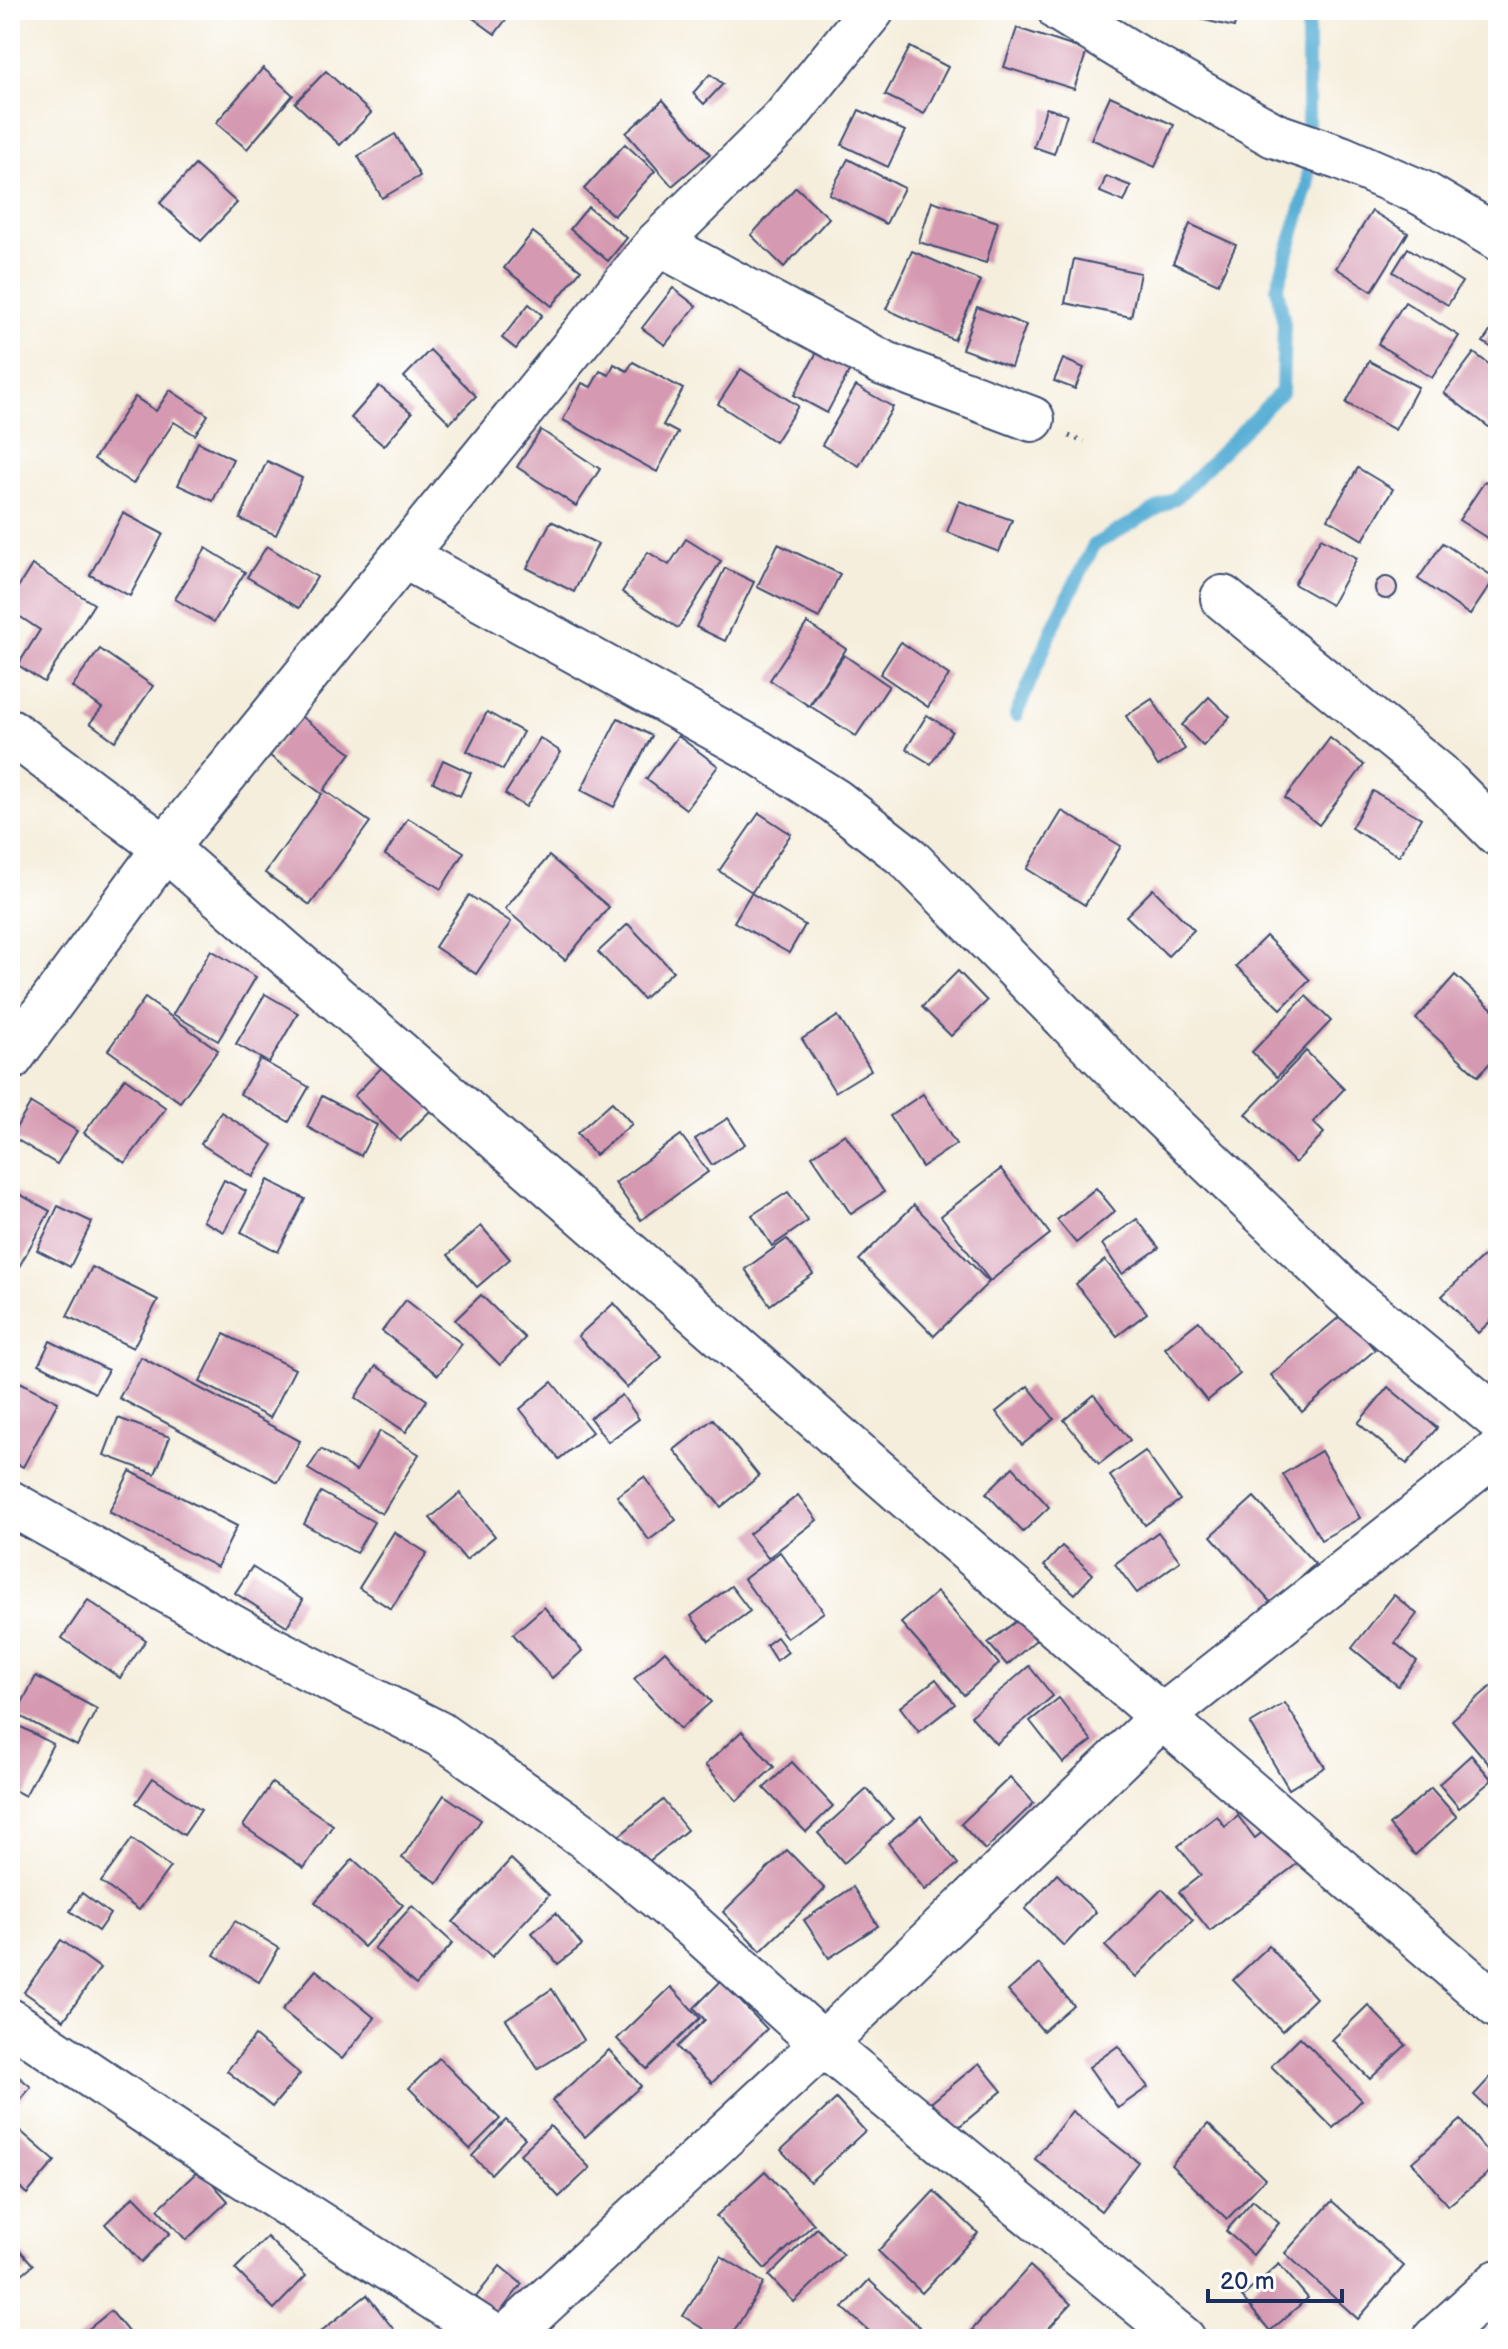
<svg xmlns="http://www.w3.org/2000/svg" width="1508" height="2349" font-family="'Balsamiq Sans',sans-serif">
  <rect width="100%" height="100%" fill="#fff"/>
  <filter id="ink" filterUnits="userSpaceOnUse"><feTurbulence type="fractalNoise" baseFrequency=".0125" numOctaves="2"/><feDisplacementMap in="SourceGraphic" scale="16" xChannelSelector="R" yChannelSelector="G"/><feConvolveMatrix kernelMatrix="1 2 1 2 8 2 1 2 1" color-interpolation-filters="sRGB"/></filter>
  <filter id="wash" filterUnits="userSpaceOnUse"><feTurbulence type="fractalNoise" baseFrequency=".006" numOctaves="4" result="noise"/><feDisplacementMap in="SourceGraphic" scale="32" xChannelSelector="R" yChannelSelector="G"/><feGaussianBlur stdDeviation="1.8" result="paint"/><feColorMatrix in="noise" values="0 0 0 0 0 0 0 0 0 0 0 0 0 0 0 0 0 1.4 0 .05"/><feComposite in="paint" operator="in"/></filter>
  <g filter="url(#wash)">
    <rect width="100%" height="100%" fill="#f5eedc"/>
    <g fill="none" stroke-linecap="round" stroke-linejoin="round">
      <!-- stream -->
      <path stroke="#59afd5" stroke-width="14" d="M1016,715l38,-90 40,-80 83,-48 105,-106 2,-67 -7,-36 31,-103v-175"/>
    </g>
    <g id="blocks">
      <!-- building -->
      <g fill="#d59ab1">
        <path d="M462,10h51l-18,24z"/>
        <path d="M1193,10h45l-4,17 -43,-10z"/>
        <path d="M1017,28l70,23 -13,38 -70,-22z"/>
        <path d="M910,47l38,20 -24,47 -39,-19z"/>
        <path d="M263,68l30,27 -46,54 -31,-26z"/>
        <path d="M326,71l45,42 -31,32 -45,-42z"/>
        <path d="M710,74l13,10 -19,20 -11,-11z"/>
        <path d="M1110,96l64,29 -19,42 -64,-28z"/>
        <path d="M663,100l47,54 -38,32 -46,-53z"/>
        <path d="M1046,108l21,6 -13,40 -20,-7z"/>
        <path d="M859,110l46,21 -17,36 -46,-22z"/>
        <path d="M395,134l25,42 -38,22 -24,-42z"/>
        <path d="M625,144l30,27 -41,45 -30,-27z"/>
        <path d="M848,159l56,29 -18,36 -57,-30z"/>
        <path d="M195,165l42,38 -36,38 -41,-38z"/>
        <path d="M1106,176l25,10 -7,16 -24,-10z"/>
        <path d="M796,187l33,31 -45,49 -33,-32z"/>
        <path d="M932,201l66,21 -12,41 -67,-21z"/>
        <path d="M588,207l39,31 -19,23 -38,-32z"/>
        <path d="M1372,211l36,22 -36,58 -36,-23z"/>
        <path d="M1190,224l46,21 -18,39 -45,-21z"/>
        <path d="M533,232l48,38 -29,36 -48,-38z"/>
        <path d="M1408,248l54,34 -14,23 -55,-33z"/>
        <path d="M912,251l69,30 -27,59 -68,-31z"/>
        <path d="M1074,259l66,14 -9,44 -66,-14z"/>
        <path d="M673,288l23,18 -31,39 -23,-17z"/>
        <path d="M1405,302l54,34 -27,42 -54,-34z"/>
        <path d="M529,304l13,11 -26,34 -14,-11z"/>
        <path d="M977,307l49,18 -15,42 -49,-18z"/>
        <path d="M1498,320v32l-15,-10z"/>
        <path d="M430,350l46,46 -26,27 -46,-46z"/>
        <path d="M818,350l33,18 -24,45 -33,-18z"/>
        <path d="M1474,353l24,18v63l-54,-41z"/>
        <path d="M1063,359l21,9 -9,21 -21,-8z"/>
        <path d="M1369,361l49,26 -23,43 -49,-27z"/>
        <path d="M633,362l50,27 -20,36 15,8 -21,39 -94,-52 19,-37 9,4 9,-16 9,4 5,-11 13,7z"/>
        <path d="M741,369l57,37 -23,36 -57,-38z"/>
        <path d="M379,386l33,27 -28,33 -33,-28z"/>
        <path d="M856,386l37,21 -34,59 -37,-21z"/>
        <path d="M170,390l38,25 -13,20 -21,-13 -41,62 -39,-25 41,-62 21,14z"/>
        <path d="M541,430l59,39 -24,37 -59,-39z"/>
        <path d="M198,442l35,17 -20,42 -35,-16z"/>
        <path d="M267,461l35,17 -26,57 -36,-16z"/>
        <path d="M1358,468l35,21 -30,51 -35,-21z"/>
        <path d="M1485,481l13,8v56l-39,-25z"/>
        <path d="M959,501l53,19 -13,32 -52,-20z"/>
        <path d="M123,513l40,21 -33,62 -40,-21z"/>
        <path d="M551,521l47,23 -24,48 -47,-24z"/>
        <path d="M1321,538l36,20 -26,47 -37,-21z"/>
        <path d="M686,539l35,22 -43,67 -56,-36 26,-40 21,13z"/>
        <path d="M1443,543l52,35 -25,37 -52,-36z"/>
        <path d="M778,544l62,30 -21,44 -62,-31z"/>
        <path d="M267,546l50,31 -18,31 -52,-31z"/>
        <path d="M206,548l39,24 -31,50 -39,-23z"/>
        <path d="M32,565l62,39 -50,78 -26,-17 22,-35 -30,-20v-10z"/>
        <path d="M725,568l29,14 -29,59 -29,-14z"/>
        <circle cx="1386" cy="588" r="11"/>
        <path d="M807,623l39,26 -37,57 -39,-26z"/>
        <path d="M901,642l48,33 -21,32 -48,-33z"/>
        <path d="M100,649l53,37 -38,55 -25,-18 12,-15 -30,-21z"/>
        <path d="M844,655l45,31 -33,50 -46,-30z"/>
        <path d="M1209,697l21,20 -27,29 -21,-21z"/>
        <path d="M1152,699l33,50 -27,17 -32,-50z"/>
        <path d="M487,712l36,20 -20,38 -36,-19z"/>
        <path d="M299,715l52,38 -27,37 46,32 -60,83 -45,-32 57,-79 -52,-38z"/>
        <path d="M927,715l25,16 -21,33 -25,-15z"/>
        <path d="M618,718l34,18 -38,71 -33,-17z"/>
        <path d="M678,736l40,30 -32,43 -40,-30z"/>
        <path d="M540,738l21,14 -35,55 -21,-13z"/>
        <path d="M1330,738l34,27 -45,60 -34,-27z"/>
        <path d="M443,760l28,13 -11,23 -27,-14z"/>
        <path d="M1373,791l48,27 -22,38 -48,-28z"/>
        <path d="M1062,811l59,35 -36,59 -58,-36z"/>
        <path d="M759,813l32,21 -39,58 -33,-21z"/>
        <path d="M408,818l56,34 -23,37 -56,-34z"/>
        <path d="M549,856l60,51 -44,53 -60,-51z"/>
        <path d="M1153,889l41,41 -26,26 -42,-40z"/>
        <path d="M751,893l54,32 -16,28 -55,-31z"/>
        <path d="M469,895l42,27 -35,52 -41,-27z"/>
        <path d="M628,924l45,47 -30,28 -45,-47z"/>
        <path d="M1266,936l44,44 -29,29 -45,-43z"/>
        <path d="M211,950l45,27 -38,64 -45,-27z"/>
        <path d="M958,971l29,30 -36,35 -29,-29z"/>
        <path d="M1455,975l43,39v40l-20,22 -62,-57z"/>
        <path d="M265,994l33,19 -29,50 -33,-19z"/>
        <path d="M1306,996l25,25 -54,56 -25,-25z"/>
        <path d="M145,998l73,52 -38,52 -72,-52z"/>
        <path d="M838,1016l33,54 -36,22 -33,-53z"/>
        <path d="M1306,1051l38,38 -31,33 11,11 -29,30 -49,-49z"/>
        <path d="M260,1059l49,28 -20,35 -49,-28z"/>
        <path d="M387,1062l46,46 -33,33 -46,-45z"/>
        <path d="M125,1078l41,30 -41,55 -41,-30z"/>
        <path d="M923,1094l33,50 -34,23 -32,-51z"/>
        <path d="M322,1096l55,29 -16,31 -54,-29z"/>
        <path d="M612,1102l20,22 -37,31 -18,-22z"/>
        <path d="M31,1103l46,28 -20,33 -46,-28z"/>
        <path d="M221,1112l52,33 -20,32 -52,-33z"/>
        <path d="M728,1118l17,26 -33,21 -17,-26z"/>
        <path d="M845,1134l39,58 -33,22 -39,-58z"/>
        <path d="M681,1135l27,37 -67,48 -26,-37z"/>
        <path d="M1001,1169l49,65 -60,47 -49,-65z"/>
        <path d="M224,1180l22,11 -22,41 -21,-11z"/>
        <path d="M268,1180l37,19 -27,53 -37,-20z"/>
        <path d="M1096,1188l19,23 -39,32 -19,-23z"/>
        <path d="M12,1190l38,21 -31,56 -9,-5v-69z"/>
        <path d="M788,1192l20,29 -36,25 -20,-31z"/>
        <path d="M914,1205l75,77 -55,54 -75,-76z"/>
        <path d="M58,1206l34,16 -22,45 -33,-17z"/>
        <path d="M1137,1219l22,29 -37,26 -20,-30z"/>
        <path d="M481,1226l29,33 -33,28 -29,-32z"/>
        <path d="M787,1239l26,35 -43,31 -25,-36z"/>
        <path d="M1489,1251l9,9v54l-20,19 -36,-37z"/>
        <path d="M1105,1260l42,53 -30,23 -41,-52z"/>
        <path d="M92,1267l66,33 -25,48 -66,-32z"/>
        <path d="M481,1295l44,43 -25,27 -45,-45z"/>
        <path d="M406,1300l56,44 -24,31 -56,-44z"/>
        <path d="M614,1303l48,54 -35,31 -49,-52z"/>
        <path d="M1344,1313l31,37 -73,62 -31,-37z"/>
        <path d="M1199,1321l41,53 -33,27 -42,-53z"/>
        <path d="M224,1334l71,35 -25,49 -70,-36z"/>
        <path d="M50,1341l58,29 -13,23 -56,-29z"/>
        <path d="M141,1357l159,84 -22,41 -159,-84z"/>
        <path d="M376,1366l51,34 -21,32 -51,-34z"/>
        <path d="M20,1382l38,20 -35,65 -13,-7v-60z"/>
        <path d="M552,1382l40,50 -33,27 -39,-50z"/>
        <path d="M1028,1386l26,33 -32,26 -26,-33z"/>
        <path d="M1388,1387l49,41 -30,36 -49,-41z"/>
        <path d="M622,1395l17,24 -31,23 -18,-24z"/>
        <path d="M1094,1395l36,45 -31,24 -35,-44z"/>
        <path d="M118,1418l52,19 -15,37 -51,-19z"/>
        <path d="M713,1419l46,57 -38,31 -47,-57z"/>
        <path d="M380,1431l39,23 -37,60 -74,-45 13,-20 35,22z"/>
        <path d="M1145,1451l35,49 -35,25 -35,-49z"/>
        <path d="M1321,1451l39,67 -39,22 -38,-66z"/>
        <path d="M1013,1467l36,40 -26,25 -37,-39z"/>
        <path d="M130,1471l107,55 -20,41 -108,-55z"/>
        <path d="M644,1477l32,43 -27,20 -32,-44z"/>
        <path d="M321,1492l53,30 -18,31 -52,-29z"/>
        <path d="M460,1493l35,43 -29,24 -36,-42z"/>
        <path d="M798,1495l19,25 -49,38 -19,-24z"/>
        <path d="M1254,1497l61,67 -43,40 -61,-68z"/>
        <path d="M394,1532l33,21 -36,56 -32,-21z"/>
        <path d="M1158,1532l22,29 -43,32 -22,-29z"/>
        <path d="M1062,1546l31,28 -18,20 -31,-28z"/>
        <path d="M780,1552l44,60 -37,26 -43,-59z"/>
        <path d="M252,1567l51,33 -16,26 -52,-33z"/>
        <path d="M731,1586l19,25 -41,30 -18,-25z"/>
        <path d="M937,1592l62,72 -35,31 -63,-72z"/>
        <path d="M1394,1595l23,19 -22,29 22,18 -19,25 -46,-38z"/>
        <path d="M88,1600l58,40 -26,38 -58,-40z"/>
        <path d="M544,1607l38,44 -30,27 -39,-44z"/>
        <path d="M1019,1619l17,21 -29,25 -19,-22z"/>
        <path d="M777,1637l11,15 -12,9 -10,-16z"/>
        <path d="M665,1651l46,51 -31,27 -46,-50z"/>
        <path d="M1029,1666l24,30 -57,48 -25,-28z"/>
        <path d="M36,1676l61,33 -20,37 -61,-32z"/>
        <path d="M936,1679l19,25 -36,28 -19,-25z"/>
        <path d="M1496,1682l2,3v90l-46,-55z"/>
        <path d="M1059,1698l33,43 -29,22 -33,-42z"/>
        <path d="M1285,1703l40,64 -36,22 -39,-65z"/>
        <path d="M10,1721l43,23 -28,52 -15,-8z"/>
        <path d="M742,1731l32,36 -37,34 -32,-36z"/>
        <path d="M1471,1755l21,25 -33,28 -20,-24z"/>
        <path d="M792,1762l41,44 -27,26 -42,-44z"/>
        <path d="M1010,1777l24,26 -49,47 -24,-26z"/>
        <path d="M153,1778l48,32 -17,25 -48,-32z"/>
        <path d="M272,1783l61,42 -29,43 -61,-42z"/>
        <path d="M1431,1788l26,29 -42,38 -26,-30z"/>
        <path d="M867,1789l26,30 -49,44 -26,-30z"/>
        <path d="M444,1795l37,25 -43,63 -36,-25z"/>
        <path d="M663,1800l24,30 -44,36 -24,-30z"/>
        <path d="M921,1816l37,48 -33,26 -37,-47z"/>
        <path d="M1217,1816l8,11 13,-11 17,22 15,-12 28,37 -88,68 -31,-39 22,-17 -23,-29z"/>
        <path d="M132,1839l38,28 -31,43 -38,-28z"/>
        <path d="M787,1850l38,39 -64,62 -38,-39z"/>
        <path d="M353,1859l50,46 -39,42 -49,-45z"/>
        <path d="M511,1859l38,36 -57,62 -39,-35z"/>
        <path d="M1057,1874l39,38 -32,34 -39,-37z"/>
        <path d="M853,1887l25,39 -49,32 -25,-38z"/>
        <path d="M1162,1889l31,31 -57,57 -31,-31z"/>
        <path d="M82,1893l28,21 -12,17 -28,-20z"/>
        <path d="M412,1906l41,37 -37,42 -42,-37z"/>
        <path d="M556,1913l26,32 -24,19 -26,-31z"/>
        <path d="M235,1921l44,27 -20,34 -45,-27z"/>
        <path d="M61,1940l39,28 -36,52 -40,-28z"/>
        <path d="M1269,1946l47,52 -34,33 -49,-51z"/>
        <path d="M1039,1964l34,41 -30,26 -35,-40z"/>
        <path d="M316,1970l59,48 -33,41 -60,-49z"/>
        <path d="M721,1981l46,48 -55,54 -35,-36 28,-27 -11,-12z"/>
        <path d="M671,1987l29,31 -53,51 -30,-30z"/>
        <path d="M552,1989l32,51 -46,29 -32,-50z"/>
        <path d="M1368,2005l38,40 -36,34 -38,-39z"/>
        <path d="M255,2036l45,38 -28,33 -45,-36z"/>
        <path d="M1300,2037l62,63 -29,28 -62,-62z"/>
        <path d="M1118,2046l30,41 -30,21 -29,-41z"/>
        <path d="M609,2050l32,36 -56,51 -33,-36z"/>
        <path d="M439,2058l61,61 -30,30 -61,-61z"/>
        <path d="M979,2063l23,28 -53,44 -23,-28z"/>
        <path d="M10,2069l21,18 -21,25z"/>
        <path d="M1498,2069v49l-24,-23z"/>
        <path d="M836,2099l29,32 -55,51 -29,-32z"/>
        <path d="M1072,2111l66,51 -37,49 -66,-52z"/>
        <path d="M506,2120l19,18 -34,36 -19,-18z"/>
        <path d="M1461,2120l37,45 -50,41 -36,-44z"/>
        <path d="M10,2122l45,39 -28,33 -17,-15z"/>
        <path d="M1208,2124l57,55 -38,40 -56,-54z"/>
        <path d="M550,2126l40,42 -31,29 -39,-43z"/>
        <path d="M200,2169l28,32 -42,39 -28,-31z"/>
        <path d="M765,2171l49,53 -49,45 -49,-53z"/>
        <path d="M934,2191l44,42 -56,60 -44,-42z"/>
        <path d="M134,2196l36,37 -29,29 -36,-38z"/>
        <path d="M1253,2200l26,23 -26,32 -27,-24z"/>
        <path d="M1332,2201l72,65 -46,53 -73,-66z"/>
        <path d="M817,2228l26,27 -49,47 -25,-26z"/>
        <path d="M267,2237l39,39 -32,33 -39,-40z"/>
        <path d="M10,2239l23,26 -23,19z"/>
        <path d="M721,2256l43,27 -35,56h-10l-36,-23z"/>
        <path d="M1279,2264l29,34 -38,33 -28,-34z"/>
        <path d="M500,2266l22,18 -24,31 -22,-18z"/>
        <path d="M1030,2266l41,38 -32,35h-57l-10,-9z"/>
        <path d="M869,2280l55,51 -8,8h-38l-35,-31z"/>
        <path d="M367,2295l34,44h-76l-5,-7z"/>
        <path d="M111,2311l23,28h-58z"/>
      </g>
    </g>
  </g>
  <g filter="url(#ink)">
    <use href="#blocks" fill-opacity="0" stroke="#3c4c71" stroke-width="2"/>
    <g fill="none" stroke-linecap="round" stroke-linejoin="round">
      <defs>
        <g id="minor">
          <path d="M1060,10l83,51 131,74 67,23 81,35 76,45"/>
          <path d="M658,243l225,120 149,56"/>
          <path d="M404,556l354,196 77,49 73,57 245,249 193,186 152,126"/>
          <path d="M1223,598l215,176 60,60"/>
          <path d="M10,731l155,117 760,665 573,493"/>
          <path d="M10,1059l155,-211 493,-605 126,-124 88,-109"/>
          <path d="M10,1503l263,147 166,84 146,103 109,90 129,117 360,295"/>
          <path d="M10,2021l170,114 318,204"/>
          <path d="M505,2339l318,-295 339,-327 336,-266"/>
          <path d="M1435,2339l63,-57"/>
        </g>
      </defs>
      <!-- minor casing -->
      <use href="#minor" stroke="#3c4c71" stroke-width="48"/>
      <!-- path -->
      <path stroke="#3c4c71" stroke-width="5" stroke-dasharray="2 6" stroke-linecap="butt" d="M1069,436l15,6"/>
      <!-- minor -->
      <use href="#minor" stroke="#fff" stroke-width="44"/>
    </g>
  </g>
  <!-- margin -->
  <rect width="1508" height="2349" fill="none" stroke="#fff" stroke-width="40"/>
  <!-- scale -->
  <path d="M1208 2289v12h134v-12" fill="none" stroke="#1b2f5e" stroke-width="4"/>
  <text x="1220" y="2289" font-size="24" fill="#1b2f5e" stroke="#ffffff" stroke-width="6" paint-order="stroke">20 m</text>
</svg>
